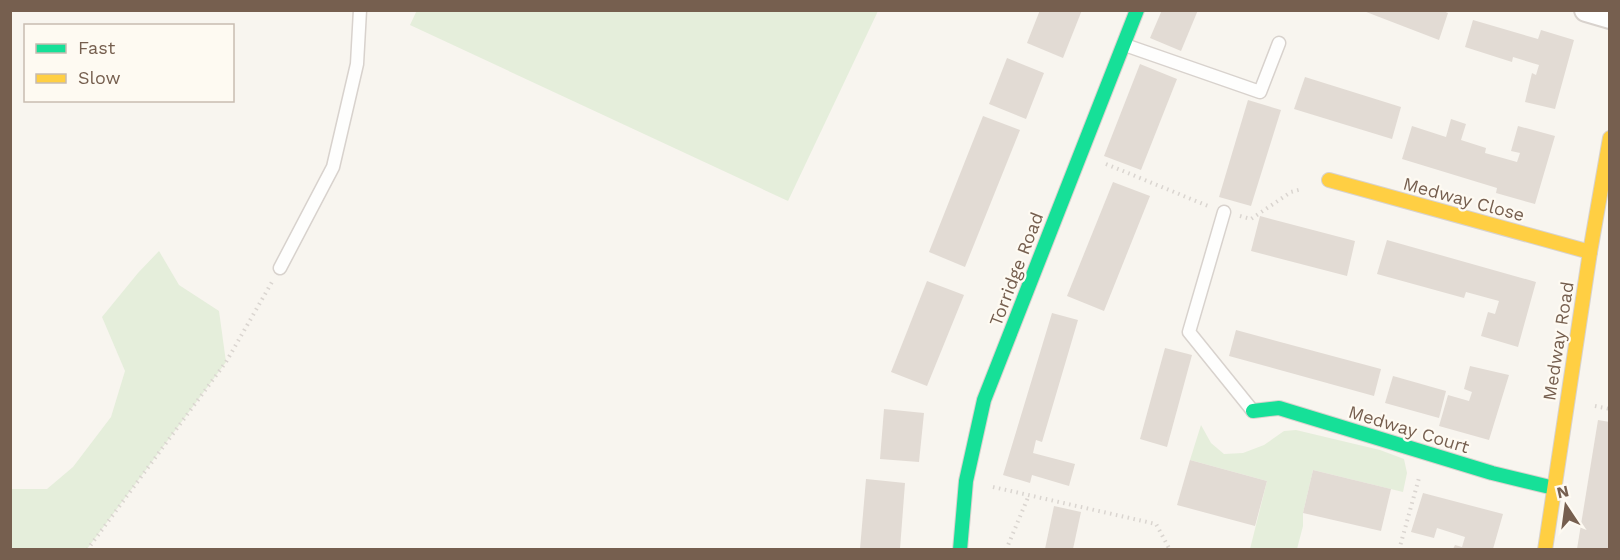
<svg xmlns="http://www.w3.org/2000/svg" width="1620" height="560" font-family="'Work Sans',sans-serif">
  <rect width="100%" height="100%" fill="#f8f5ef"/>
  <!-- green -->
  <g fill="#e5eedb">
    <path d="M417,10h461v1l-90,190 -378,-176z"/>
    <path d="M159,251l20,34 40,26 7,51 -139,187h-76v-60h36l26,-22 38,-50 14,-46 -23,-54 36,-44z"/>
    <path d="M1201,425l10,18 13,11 19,-1 21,-8 20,-14 12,-1 84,20 24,9 3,14 -4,19 -90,-22 -10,43v13l-6,23h-47l17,-68 -77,-21z"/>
  </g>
  <!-- building -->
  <g fill="#e2dbd4">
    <path d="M1040,10h42l-19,48 -36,-15z"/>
    <path d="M1162,10h36l-17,41 -31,-13z"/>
    <path d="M1361,10h80l7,3 -9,27z"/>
    <path d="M1473,20l65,19 3,-9 33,10 -19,69 -30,-7 7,-29 4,2 3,-10 -26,-8 -1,5 -47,-15z"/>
    <path d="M1007,58l37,15 -18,46 -37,-15z"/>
    <path d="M1140,64l37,15 -36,91 -37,-14z"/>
    <path d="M1305,77l96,30 -9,32 -98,-30z"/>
    <path d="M1248,100l33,10 -30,96 -32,-9z"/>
    <path d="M983,116l37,14 -55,137 -36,-15z"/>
    <path d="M1451,119l15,5 -5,16 25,8 -1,5 32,9 3,-9 -9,-2 7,-25 37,10 -20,68 -39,-11 1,-5 -95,-29 10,-33 34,11z"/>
    <path d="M1113,182l37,14 -46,115 -37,-15z"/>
    <path d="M1260,216l95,25 -8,35 -96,-25z"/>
    <path d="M1387,240l149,42 -18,65 -37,-11 7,-24 7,2 4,-13 -33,-9 -2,6 -87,-24z"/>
    <path d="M927,281l37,14 -37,91 -36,-14z"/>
    <path d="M1052,313l26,7 -36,122 -6,-2 -3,13 42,11 -6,22 -37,-11 -2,8 -27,-8z"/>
    <path d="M1236,330l145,39 -7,27 -145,-40z"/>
    <path d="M1165,348l27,7 -25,92 -27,-8z"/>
    <path d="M1470,366l39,9 -20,65 -50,-14 9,-31 21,6 3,-9 -8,-3z"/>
    <path d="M1393,376l53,15 -7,27 -54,-15z"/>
    <path d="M884,409l40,4 -5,49 -39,-3z"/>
    <path d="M1598,420l12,2v127h-33z"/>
    <path d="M1190,460l77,21 -12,45 -78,-21z"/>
    <path d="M1313,470l78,19 -10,42 -78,-18z"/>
    <path d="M866,479l39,4 -5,66h-40z"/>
    <path d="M1423,493l80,21 -10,35h-40l2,-4 7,2 3,-10 -28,-9 -3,10 -23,-6z"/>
    <path d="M1054,506l27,6 -8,37h-28z"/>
  </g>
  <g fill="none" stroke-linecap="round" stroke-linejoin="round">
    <defs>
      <g id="lane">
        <path d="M1125,45l135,47 19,-49"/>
        <path d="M1224,212l-35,120 63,78"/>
        <path d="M280,268l53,-101 24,-103 3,-54"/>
      </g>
      <path id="street" d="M1586,10l24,7"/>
      <g id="fast">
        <path d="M1253,411l26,-3 213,65 62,15"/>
        <path d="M960,550l6,-69 18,-81 153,-390"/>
      </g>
      <g id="slow">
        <path d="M1329,180l261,72"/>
        <path d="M1545,550l45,-298 20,-114"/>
      </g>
    </defs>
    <!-- lane casing -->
    <use href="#lane" stroke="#d8d2cd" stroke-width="15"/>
    <!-- street casing -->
    <use href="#street" stroke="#d8d2cd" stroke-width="26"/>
    <!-- fast casing -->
    <use href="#fast" stroke="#d8d2cd" stroke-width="16"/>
    <!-- slow casing -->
    <use href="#slow" stroke="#d8d2cd" stroke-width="16"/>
    <!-- path -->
    <g stroke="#dad5d0" stroke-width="4" stroke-dasharray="1.5 4.5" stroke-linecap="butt">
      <path d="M1106,164l102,42"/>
      <path d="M1240,216l11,3 40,-27 11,-3"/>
      <path d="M1595,406l15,3"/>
      <path d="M993,487l163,37 14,26"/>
      <path d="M87,550l139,-188 46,-80"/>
      <path d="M1006,550l23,-55"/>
      <path d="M1399,550l20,-72"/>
    </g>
    <!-- lane -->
    <use href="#lane" stroke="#fefefd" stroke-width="12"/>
    <!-- street -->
    <use href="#street" stroke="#fefefd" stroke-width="22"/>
    <!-- fast -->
    <use href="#fast" stroke="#16e098" stroke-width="14"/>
    <!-- slow -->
    <use href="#slow" stroke="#ffcf43" stroke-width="14"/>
  </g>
  <g text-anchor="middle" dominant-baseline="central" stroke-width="4.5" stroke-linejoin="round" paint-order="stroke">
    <!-- street labels -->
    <g font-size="18" fill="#765f4f" stroke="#fefaf2">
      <text transform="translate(1464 199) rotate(15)">Medway Close</text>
      <text transform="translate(1016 269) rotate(-69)">Torridge Road</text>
      <text transform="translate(1558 341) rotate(-81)">Medway Road</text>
      <text transform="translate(1409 429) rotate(17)">Medway Court</text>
    </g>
  </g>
  <!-- border -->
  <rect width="1620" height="560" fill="none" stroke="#765f4f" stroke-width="24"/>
  <!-- legend -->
  <rect x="24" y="24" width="210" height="78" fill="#fefaf2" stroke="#c8bcb1" stroke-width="1.5"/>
  <rect x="36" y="44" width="30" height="9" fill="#16e098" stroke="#c8bcb1" stroke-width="1.5"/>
  <text x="78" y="54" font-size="18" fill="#765f4f">Fast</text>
  <rect x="36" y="74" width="30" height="9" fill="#ffcf43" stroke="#c8bcb1" stroke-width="1.5"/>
  <text x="78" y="84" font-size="18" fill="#765f4f">Slow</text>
  <!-- north arrow -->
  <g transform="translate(1566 506) rotate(347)" stroke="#fefaf2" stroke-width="4.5" paint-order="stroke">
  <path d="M0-4.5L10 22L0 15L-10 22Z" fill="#765f4f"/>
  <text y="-9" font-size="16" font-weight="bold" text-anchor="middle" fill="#765f4f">N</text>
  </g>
</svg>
